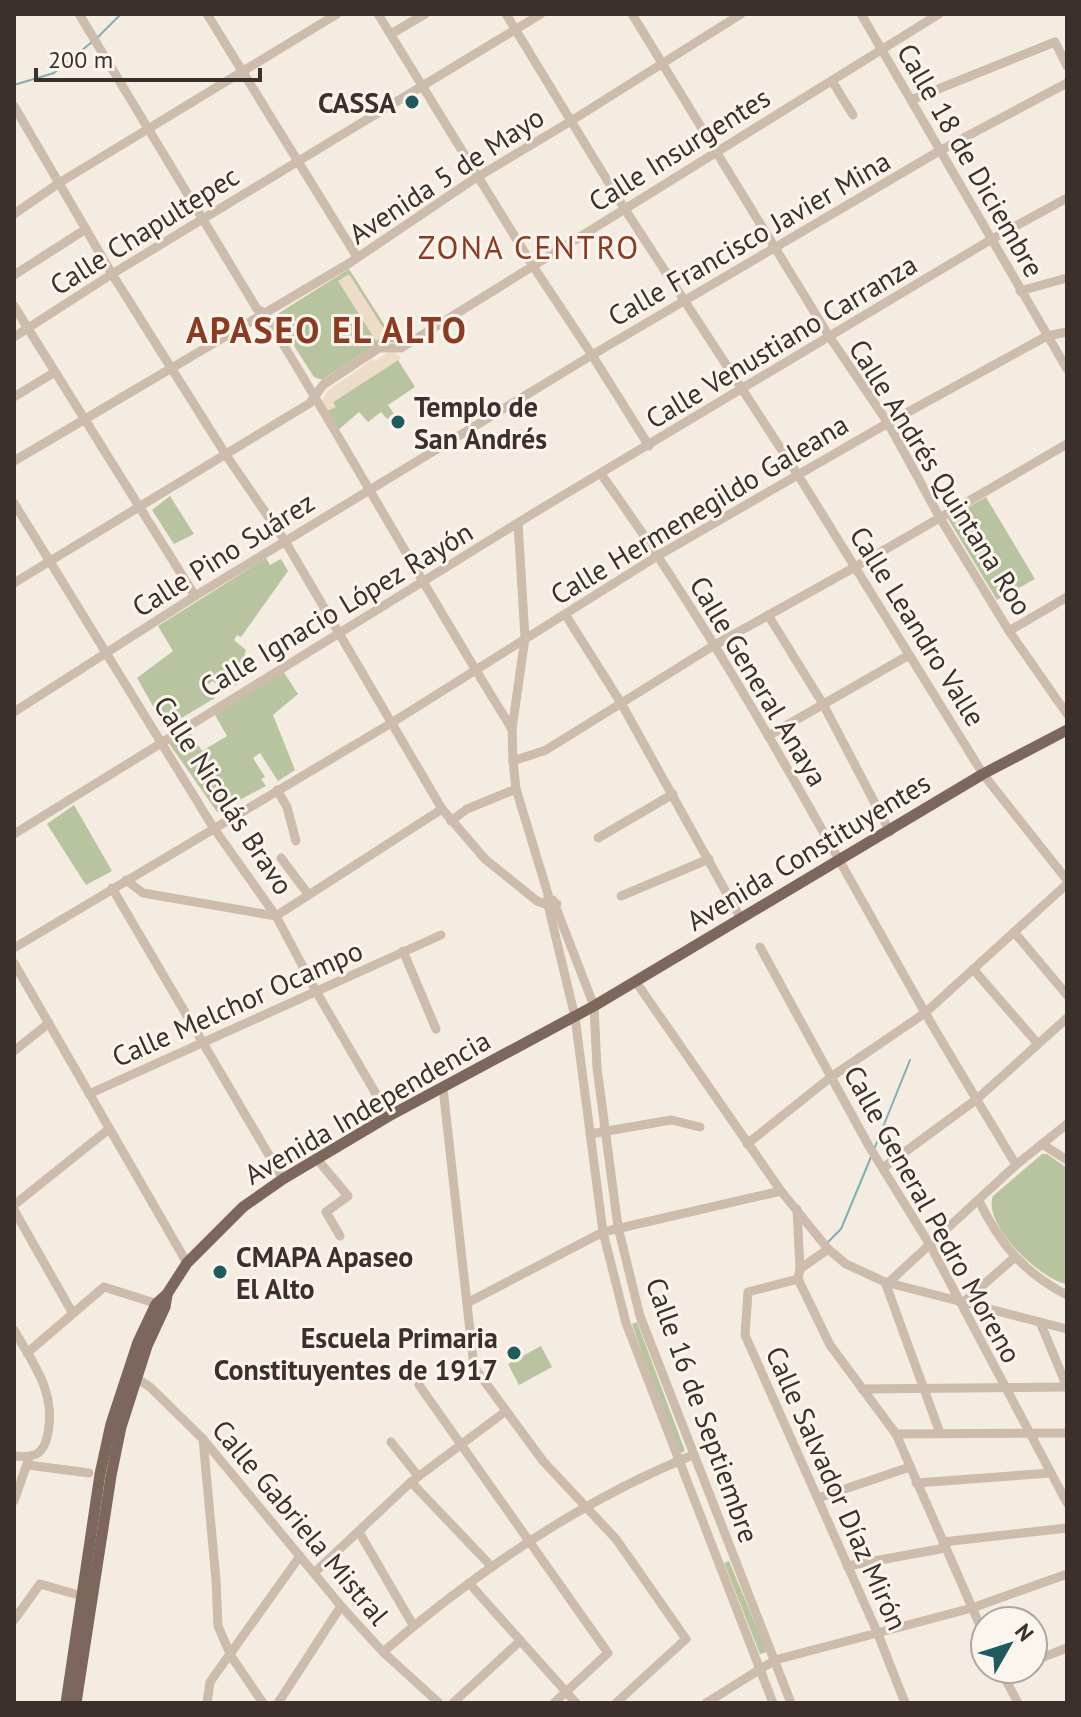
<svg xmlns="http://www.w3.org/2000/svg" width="1081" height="1717" font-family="'PT Sans',sans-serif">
  <rect width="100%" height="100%" fill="#f4ebe1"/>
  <!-- green -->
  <g fill="#b8c4a0">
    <path d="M349,269l47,74 -14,-2 -60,39 -8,-3 -36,-56 1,-8z"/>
    <path d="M398,360l17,27 -27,18 6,9 -7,5 -6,-7 -13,10 -9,-10 -22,19 -12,-19 8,-10z"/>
    <path d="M170,496l24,38 -20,10 -22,-34z"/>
    <path d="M986,497l49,82 -38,21 -49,-81z"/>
    <path d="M266,558l4,7 11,-6 7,12 -47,66 -4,-2 -3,5 12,10 -5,20 4,8 -10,8 -7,-11 -13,8 -2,-2 -6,4 8,13 -37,22 -5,-8 -8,3 4,11 -3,3 -29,-51 36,-27 -15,-25z"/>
    <path d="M283,671l15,23 -25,21 22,55 -17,11 -18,-28 -7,5 12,19 -4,2 5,7 -49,26 -49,-70 21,-11 13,20 25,-15 -12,-21z"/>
    <path d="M74,805l38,66 -26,14 -39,-61z"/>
    <path d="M1042,1154h5l20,14v116c-27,-4 -85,-60 -74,-88z"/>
    <path d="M637,1322l48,129 -7,3 -46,-130z"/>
    <path d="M541,1346l11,21 -33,18 -11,-21z"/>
    <path d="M729,1561l38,91 -7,2 -36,-91z"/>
  </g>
  <!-- plaza -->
  <g fill="#ecdcc8">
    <path d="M349,274l38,60 -11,7 -38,-60z"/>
    <path d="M389,352l6,1 6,5 -68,44 3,5 -11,5 -3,-11 6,-10 45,-32 2,2z"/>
  </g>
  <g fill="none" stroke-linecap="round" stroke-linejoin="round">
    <!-- stream -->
    <g stroke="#7fb0b2" stroke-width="2">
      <path d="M97,38l24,-24"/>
      <path d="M14,85l40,-12 38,-31"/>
      <path d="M875,1147l35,-87"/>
      <path d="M827,1243l14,-14 30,-72"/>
    </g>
    <!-- minor -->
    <g stroke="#cdbbac" stroke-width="9">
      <path d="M79,14l178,295 7,4c85,137 162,279 248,416"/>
      <path d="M207,14l150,243"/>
      <path d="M378,14l155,252 59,89 57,91"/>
      <path d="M506,14l118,194 174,267 185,299 84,106"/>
      <path d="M632,14l197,322 59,87 52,95 69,113 58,83"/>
      <path d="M861,14l206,355"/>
      <path d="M391,34l34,-20"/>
      <path d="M832,81l21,34"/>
      <path d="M911,100l144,-58 12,24"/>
      <path d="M14,106l98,168 114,181 59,86 157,268 43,50 52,42 11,4 9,-1"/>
      <path d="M14,214l45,-31 278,-169"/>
      <path d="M14,275l72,-46"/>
      <path d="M1020,291l47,-13"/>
      <path d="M14,306l181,290"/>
      <path d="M14,337l98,-63 429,-260"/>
      <path d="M14,397l41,-25"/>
      <path d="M14,461l334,-197 123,-83 100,-60 170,-107"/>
      <path d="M601,474c122,169 219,354 322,535 30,52 62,104 93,156"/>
      <path d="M14,503l199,324 63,89 41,77 72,123"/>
      <path d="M518,523l7,115 -13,91 1,32 3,28 32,105v11l27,112 28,215 23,91 147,380"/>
      <path d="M14,583l296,-180 13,-18 56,-37h22l538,-334"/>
      <path d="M565,614l56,89 120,216"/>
      <path d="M768,615l55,89 67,128"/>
      <path d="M1009,631l58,-34"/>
      <path d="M14,712l181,-116 397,-241 349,-205 126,-67"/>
      <path d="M768,736l141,-81"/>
      <path d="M513,761l33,-11 167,-104 142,-79 212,-123"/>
      <path d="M277,790l10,17 9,34"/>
      <path d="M451,821l16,-12 49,-20"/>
      <path d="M14,834l528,-326 450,-269 75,-41"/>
      <path d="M598,838l75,-44"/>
      <path d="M281,858l27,36"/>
      <path d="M126,880l17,13 133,23 166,-107"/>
      <path d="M112,888l171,291"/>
      <path d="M621,896l88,-37"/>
      <path d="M553,900l41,106 3,62 21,159 22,89 151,387"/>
      <path d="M1014,932l53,63"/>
      <path d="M760,947l110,201 60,97 137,258"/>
      <path d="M14,948l379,-226 266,-167 229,-132 159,-87 20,-4"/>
      <path d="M403,951l33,78"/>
      <path d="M14,963l173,300"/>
      <path d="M973,969l65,75"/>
      <path d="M636,982l145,209 47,58 18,15 39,18 182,47"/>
      <path d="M14,1051l35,-28"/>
      <path d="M443,1088l31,279 69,94 73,78 70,100 -70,64"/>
      <path d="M89,1094l352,-159"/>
      <path d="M590,1134l81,-14 29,7"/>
      <path d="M747,1144l84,-67 94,-64 142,-129"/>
      <path d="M1042,1144l25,16"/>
      <path d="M316,1158l32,38 -22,16 14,24"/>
      <path d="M883,1168l94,-69 90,-81"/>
      <path d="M979,1201c21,43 45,72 88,94"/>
      <path d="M14,1205l95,-76"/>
      <path d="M797,1209l3,60 -2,10 32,66 66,89 89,203"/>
      <path d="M14,1210l58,102"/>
      <path d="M800,1269l28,-20"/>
      <path d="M798,1279l-50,13 -3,43 133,299 27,69"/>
      <path d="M885,1282l55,151"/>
      <path d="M889,1282l127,-117 51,-41"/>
      <path d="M965,1301l50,-44"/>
      <path d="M467,1303l136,-71 178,-41"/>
      <path d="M1040,1322l27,65"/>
      <path d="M14,1330c20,35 42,62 34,103 -4,22 -13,25 -34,23"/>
      <path d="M27,1353l77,-66 57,18"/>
      <path d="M133,1376l17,11 53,52 138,167 42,46 56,51"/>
      <path d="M419,1385l189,268 -54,50"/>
      <path d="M862,1389l205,-2"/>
      <path d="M896,1434l171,-1"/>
      <path d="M203,1439l13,141 2,46 13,30 32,47"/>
      <path d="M391,1442l27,34"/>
      <path d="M28,1465l61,8"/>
      <path d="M411,1482l80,84"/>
      <path d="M916,1483l135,-10"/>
      <path d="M818,1498l92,-31"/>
      <path d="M14,1501l14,-40"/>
      <path d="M359,1532l54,93"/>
      <path d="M943,1542l124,-14"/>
      <path d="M847,1566l98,-18"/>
      <path d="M314,1573l97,-91 95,-71"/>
      <path d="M469,1583l107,120"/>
      <path d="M14,1620l26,-36 42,12"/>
      <path d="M383,1652c92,-79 196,-151 310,-197"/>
      <path d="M1033,1661l34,-13"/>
      <path d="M1000,1669l18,34"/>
      <path d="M207,1703l3,-21 90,-126"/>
      <path d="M278,1703l63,-97"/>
      <path d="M453,1703l67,-62"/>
      <path d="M706,1703l69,-43 197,-52 95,-34"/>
    </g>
    <!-- major -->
    <g stroke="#7d675c" stroke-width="11">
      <path d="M66,1703l34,-229 11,-50 27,-82 18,-38 11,-10 20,-31 56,-56 40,-28 106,-63 205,-110 389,-232 84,-44"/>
      <path d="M76,1703l35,-227 10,-49 26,-81 18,-39 2,-12"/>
    </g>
  </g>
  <!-- markers -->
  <g fill="#1f5a5e" stroke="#fbf5ee" stroke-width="3">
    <circle cx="412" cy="102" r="8"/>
    <circle cx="398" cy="422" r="8"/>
    <circle cx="220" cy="1272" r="8"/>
    <circle cx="514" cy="1353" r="8"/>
  </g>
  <g text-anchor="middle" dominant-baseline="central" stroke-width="6" stroke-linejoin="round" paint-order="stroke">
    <!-- poi labels -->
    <g font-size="28" font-weight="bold" fill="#3b302b" stroke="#fbf5ee" text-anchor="end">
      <text x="396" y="102">CASSA</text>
      <text x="414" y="406" text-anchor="start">Templo de<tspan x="414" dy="32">San Andrés</tspan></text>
      <text x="236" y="1256" text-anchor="start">CMAPA Apaseo<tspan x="236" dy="32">El Alto</tspan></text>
      <text x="498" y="1337">Escuela Primaria<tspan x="498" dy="32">Constituyentes de 1917</tspan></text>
    </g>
    <!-- street labels -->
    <g font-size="28" fill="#3b302b" stroke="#fbf5ee">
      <text transform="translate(679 149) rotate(-32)">Calle Insurgentes</text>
      <text transform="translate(971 160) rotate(60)">Calle 18 de Diciembre</text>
      <text transform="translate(446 175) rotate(-33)">Avenida 5 de Mayo</text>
      <text transform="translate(144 230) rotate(-32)">Calle Chapultepec</text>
      <text transform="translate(749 238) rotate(-30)">Calle Francisco Javier Mina</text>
      <text transform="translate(781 341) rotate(-31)">Calle Venustiano Carranza</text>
      <text transform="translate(941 477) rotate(58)">Calle Andrés Quintana Roo</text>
      <text transform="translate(699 509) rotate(-31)">Calle Hermenegildo Galeana</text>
      <text transform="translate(223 554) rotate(-32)">Calle Pino Suárez</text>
      <text transform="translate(336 609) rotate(-31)">Calle Ignacio López Rayón</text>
      <text transform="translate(918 626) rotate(58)">Calle Leandro Valle</text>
      <text transform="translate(759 681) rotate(59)">Calle General Anaya</text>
      <text transform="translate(224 795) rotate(57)">Calle Nicolás Bravo</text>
      <text transform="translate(808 851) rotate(-31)">Avenida Constituyentes</text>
      <text transform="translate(237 1003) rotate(-24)">Calle Melchor Ocampo</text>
      <text transform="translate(367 1107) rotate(-30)">Avenida Independencia</text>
      <text transform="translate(933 1214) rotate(61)">Calle General Pedro Moreno</text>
      <text transform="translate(703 1410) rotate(70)">Calle 16 de Septiembre</text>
      <text transform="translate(837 1488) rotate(66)">Calle Salvador Díaz Mirón</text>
      <text transform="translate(301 1522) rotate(50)">Calle Gabriela Mistral</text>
    </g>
    <!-- quarter labels -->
    <g font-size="32" letter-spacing="2" fill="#8c3b22" stroke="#fbf5ee">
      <text x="529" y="247">ZONA CENTRO</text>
    </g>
    <!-- district labels -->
    <g font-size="36" font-weight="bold" letter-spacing="2" fill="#8c3b22" stroke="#fbf5ee">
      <text x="327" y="329">APASEO EL ALTO</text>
    </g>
  </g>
  <!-- border -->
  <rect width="1081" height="1717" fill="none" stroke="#3b302b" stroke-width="32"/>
  <!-- north arrow -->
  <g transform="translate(1009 1645) rotate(51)"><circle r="38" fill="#fbf5ee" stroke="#aea6a0" stroke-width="2"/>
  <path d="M0-6L14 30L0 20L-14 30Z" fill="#1f5a5e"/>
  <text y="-12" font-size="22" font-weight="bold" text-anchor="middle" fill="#3b302b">N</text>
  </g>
  <!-- scale -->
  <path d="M36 68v12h224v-12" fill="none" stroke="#3b302b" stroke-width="4"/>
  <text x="48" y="68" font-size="24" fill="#3b302b" stroke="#fbf5ee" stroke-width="6" paint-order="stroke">200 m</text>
</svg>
